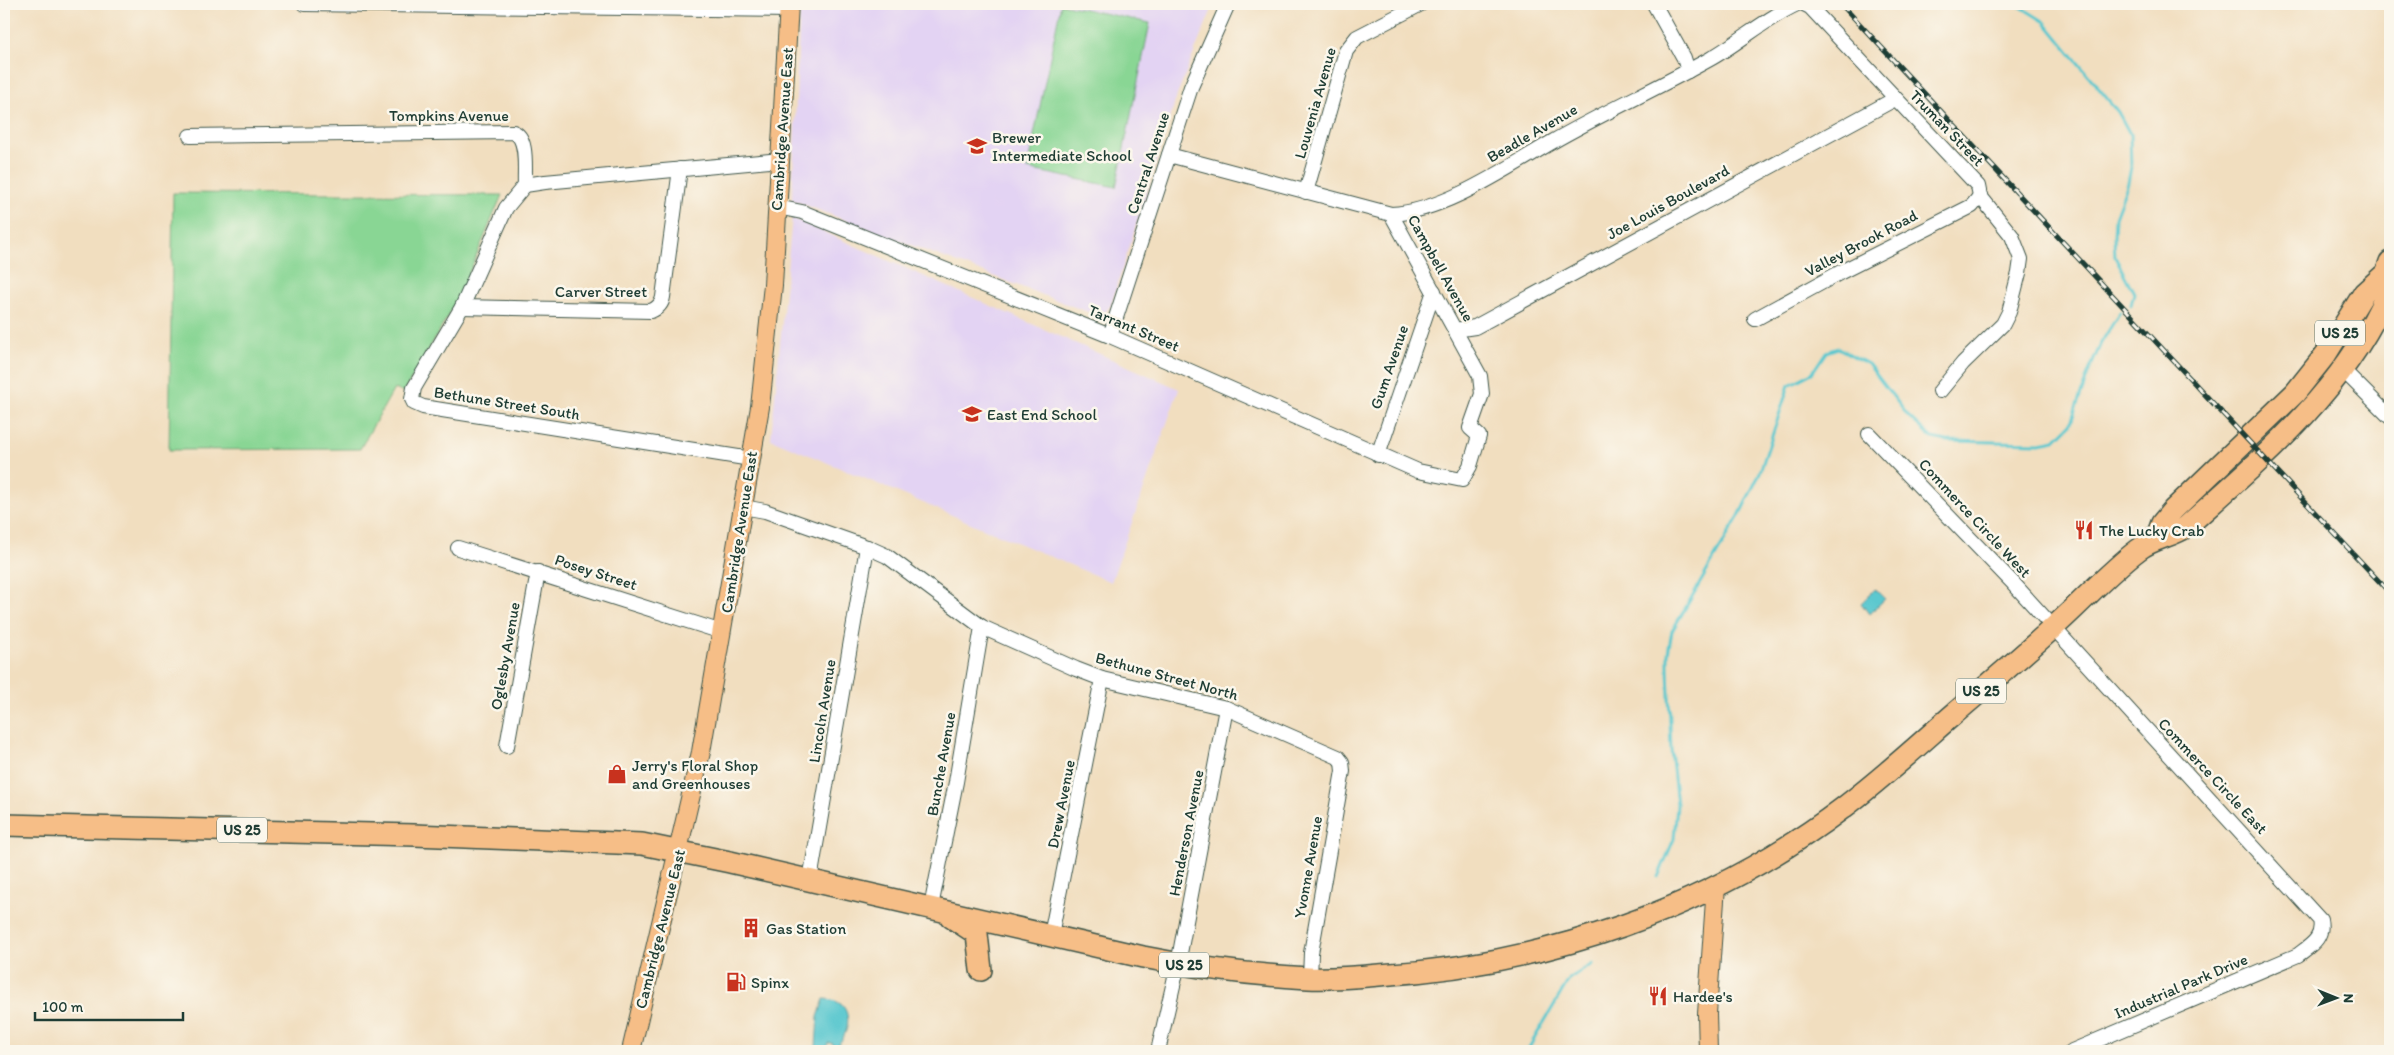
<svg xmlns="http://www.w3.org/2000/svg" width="2394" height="1055" font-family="Itim,sans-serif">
  <rect width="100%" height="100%" fill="#fbf7ec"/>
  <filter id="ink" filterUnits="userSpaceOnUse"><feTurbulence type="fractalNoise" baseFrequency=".02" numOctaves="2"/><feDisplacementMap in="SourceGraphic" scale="10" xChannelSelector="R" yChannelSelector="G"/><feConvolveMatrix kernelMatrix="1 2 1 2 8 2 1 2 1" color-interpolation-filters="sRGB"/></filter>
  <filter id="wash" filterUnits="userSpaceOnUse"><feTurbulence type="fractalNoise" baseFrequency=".0096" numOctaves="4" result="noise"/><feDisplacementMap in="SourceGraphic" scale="20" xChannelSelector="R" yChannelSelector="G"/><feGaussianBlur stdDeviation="1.12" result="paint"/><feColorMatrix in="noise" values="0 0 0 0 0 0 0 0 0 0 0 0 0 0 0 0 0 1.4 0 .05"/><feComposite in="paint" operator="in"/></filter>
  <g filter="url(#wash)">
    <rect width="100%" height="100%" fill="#f1debf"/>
    <!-- built -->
    <g fill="#e3d3f3">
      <path d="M800,4h414l-36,88 -67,213 -10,12 -309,-117z"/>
      <path d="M792,218l387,171 -68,193 -340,-143z"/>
    </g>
    <!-- green -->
    <g fill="#89d694" stroke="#548a64">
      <path d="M1061,4l89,19 -34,164 -89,-18z"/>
      <path d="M173,193l329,2 -43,102 -55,95 -10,-3 -34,60 -191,1z"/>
    </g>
    <!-- water -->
    <g fill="#5bc8cf" stroke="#3d8282">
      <path d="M1875,589l10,10 -16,15 -8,-11z"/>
      <path d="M824,999c33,0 28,38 7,52l3,-5 -2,-3h-4l-3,8 -6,-1 -3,-3 2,-30z"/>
    </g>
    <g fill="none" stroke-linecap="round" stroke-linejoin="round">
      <!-- stream -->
      <g stroke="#5bc8cf" stroke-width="3">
        <path d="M2016,4l29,18 73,90 12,22 1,33 -3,16 -13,34 -1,20 1,20 19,36 -3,12"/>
        <path d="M4,25l5,-21"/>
        <path d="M1658,877l16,-38 3,-34 -6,-55 -3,-82v-15l4,-22 67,-115 20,-41 30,-90 23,-12 14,-21 12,-4 30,16 41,53 23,21 15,3 93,2 15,-3 15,-15 18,-51 13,-31 19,-31"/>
        <path d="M1527,1051l43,-73 23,-14"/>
      </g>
    </g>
  </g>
  <g filter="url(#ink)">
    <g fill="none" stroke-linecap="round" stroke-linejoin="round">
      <defs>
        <g id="minor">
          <path d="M304,4l484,6"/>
          <path d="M1654,4l30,54 4,13"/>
          <path d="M1804,4l6,3 168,179 2,10 32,40 9,23 -2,14 -10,39 -6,12 -40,39 -23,28"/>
          <path d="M190,136l323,-4c16,5 11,39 12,53"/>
          <path d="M525,185l-19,23 -44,99 -48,81 -2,11 2,4 9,4 328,52"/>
          <path d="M525,185l20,-3 236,-22"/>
          <path d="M1306,192l40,-141 11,-14 64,-33"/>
          <path d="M777,207l25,5 308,124 308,135 44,9 8,-14 9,-30 -9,-8 12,-34 -2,-18 -89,-162 -222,-59"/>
          <path d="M1391,214c52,-2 116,-46 161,-72 52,-30 106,-54 158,-83 30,-17 56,-41 87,-55"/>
          <path d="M462,307l189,4c7,-3 11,-7 12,-14l17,-128"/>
          <path d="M1755,319l86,-47 131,-66 8,-10"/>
          <path d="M1455,330l20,-3 420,-228"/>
          <path d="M1110,336l81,-249 37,-83"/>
          <path d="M2343,370l47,47"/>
          <path d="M1869,434l144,149 307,337c4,18 -9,25 -22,35l-226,96"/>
          <path d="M1378,455l56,-164"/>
          <path d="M743,507l22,4 102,36 20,9 95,71 94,42 26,10 124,29 112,49 4,5 1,9 -32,182 -1,25"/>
          <path d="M458,548l264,84"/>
          <path d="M507,746l31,-174"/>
          <path d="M810,880l57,-333"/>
          <path d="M931,907l25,-125 26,-155"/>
          <path d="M1051,935l51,-256"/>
          <path d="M1158,1051l20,-87 48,-256"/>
        </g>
        <g id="major">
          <path d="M631,1051l70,-299 59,-345 13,-122 16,-281"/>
          <path d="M1708,1051l-1,-37 9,-128"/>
        </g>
        <g id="highway">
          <path d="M2156,539l6,-16 11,-13 122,-117 31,-39 38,-61 21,-19"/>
          <path d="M4,825l410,10 228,9 88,18 413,95c54,11 109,18 165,21 24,1 48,-1 71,-3 165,-10 331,-66 464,-167 36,-27 70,-58 104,-88 36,-31 73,-62 108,-94 27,-24 55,-55 83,-76 15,-12 33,-13 48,-23 73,-66 151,-130 195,-221 6,-12 3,-30 9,-44"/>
          <path d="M951,917l26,17 4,36"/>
        </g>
      </defs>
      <!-- minor casing -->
      <use href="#minor" stroke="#3e5549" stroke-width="16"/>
      <!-- major casing -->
      <use href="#major" stroke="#3e5549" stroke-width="20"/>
      <!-- highway casing -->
      <use href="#highway" stroke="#3e5549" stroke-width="24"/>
      <!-- minor -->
      <use href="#minor" stroke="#fff" stroke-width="14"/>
      <!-- major -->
      <use href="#major" stroke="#f6be87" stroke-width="18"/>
      <!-- highway -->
      <use href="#highway" stroke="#f6be87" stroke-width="21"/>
      <defs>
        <path id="rail" d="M1841,4l549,589"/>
      </defs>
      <!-- rail casing -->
      <use href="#rail" stroke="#1f3d34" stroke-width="5"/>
      <!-- rail -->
      <use href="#rail" stroke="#fbf7ec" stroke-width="3" stroke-dasharray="9" stroke-linecap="butt"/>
    </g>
  </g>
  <!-- icons -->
  <defs>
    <symbol id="school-bare" viewBox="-9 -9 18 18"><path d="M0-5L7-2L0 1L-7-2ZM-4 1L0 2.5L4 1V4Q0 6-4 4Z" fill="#c8321e" stroke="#fbf7ec" stroke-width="2.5" paint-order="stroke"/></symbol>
    <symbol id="restaurant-bare" viewBox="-9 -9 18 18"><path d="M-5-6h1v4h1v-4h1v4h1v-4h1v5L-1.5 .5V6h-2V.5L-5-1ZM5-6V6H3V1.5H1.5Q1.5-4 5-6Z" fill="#c8321e" stroke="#fbf7ec" stroke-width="2.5" paint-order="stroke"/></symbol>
    <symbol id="shop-bare" viewBox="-9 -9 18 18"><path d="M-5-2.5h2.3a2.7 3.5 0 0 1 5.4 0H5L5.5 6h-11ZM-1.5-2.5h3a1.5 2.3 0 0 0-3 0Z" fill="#c8321e" stroke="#fbf7ec" stroke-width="2.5" paint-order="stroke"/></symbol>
    <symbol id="building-bare" viewBox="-9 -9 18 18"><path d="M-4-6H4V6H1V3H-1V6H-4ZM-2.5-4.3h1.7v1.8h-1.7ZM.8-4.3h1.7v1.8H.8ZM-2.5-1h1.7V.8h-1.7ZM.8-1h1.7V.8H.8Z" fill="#c8321e" stroke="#fbf7ec" stroke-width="2.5" paint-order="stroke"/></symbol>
    <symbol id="fuel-bare" viewBox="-9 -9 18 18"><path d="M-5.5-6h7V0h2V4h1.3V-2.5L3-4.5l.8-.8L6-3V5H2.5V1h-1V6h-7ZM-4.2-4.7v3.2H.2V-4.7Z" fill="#c8321e" stroke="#fbf7ec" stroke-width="2.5" paint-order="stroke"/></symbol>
  </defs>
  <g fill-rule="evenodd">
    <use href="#school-bare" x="963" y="132" width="28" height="28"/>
    <use href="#school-bare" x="958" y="400" width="28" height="28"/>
    <use href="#restaurant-bare" x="2070" y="516" width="28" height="28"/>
    <use href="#shop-bare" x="603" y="760" width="28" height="28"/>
    <use href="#building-bare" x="737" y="914" width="28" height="28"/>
    <use href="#fuel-bare" x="722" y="968" width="28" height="28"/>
    <use href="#restaurant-bare" x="1644" y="982" width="28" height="28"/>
  </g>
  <g text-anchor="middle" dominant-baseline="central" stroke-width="5" stroke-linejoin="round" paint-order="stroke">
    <!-- shield labels -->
    <g fill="#fbf7ec" stroke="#61756b" stroke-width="1">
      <rect x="2315" y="320.5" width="50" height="25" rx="4"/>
      <rect x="1956" y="678.5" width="50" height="25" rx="4"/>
      <rect x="217" y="817.5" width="50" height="25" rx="4"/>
      <rect x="1159" y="952.5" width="50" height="25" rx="4"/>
    </g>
    <g font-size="15" font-weight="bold" fill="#1f3d34">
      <text x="2340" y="333">US 25</text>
      <text x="1981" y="691">US 25</text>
      <text x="242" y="830">US 25</text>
      <text x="1184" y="965">US 25</text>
    </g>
    <!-- street labels -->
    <g font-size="16" fill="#1f3d34" stroke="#fbf7ec">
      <text transform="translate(1315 103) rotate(-74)">Louvenia Avenue</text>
      <text x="449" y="115">Tompkins Avenue</text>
      <text transform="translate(1947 128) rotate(46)">Truman Street</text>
      <text transform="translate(782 129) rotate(-86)">Cambridge Avenue East</text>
      <text transform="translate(1532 133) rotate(-30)">Beadle Avenue</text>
      <text transform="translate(1148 163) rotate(-72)">Central Avenue</text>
      <text transform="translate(1668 202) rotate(-29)">Joe Louis Boulevard</text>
      <text transform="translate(1861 243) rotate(-28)">Valley Brook Road</text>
      <text transform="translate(1441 268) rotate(61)">Campbell Avenue</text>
      <text x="601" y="291">Carver Street</text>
      <text transform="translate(1134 328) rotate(23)">Tarrant Street</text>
      <text transform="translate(1389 367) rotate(-71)">Gum Avenue</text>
      <text transform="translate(507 403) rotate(9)">Bethune Street South</text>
      <text transform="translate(1975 518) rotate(47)">Commerce Circle West</text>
      <text transform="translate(739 532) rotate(-81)">Cambridge Avenue East</text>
      <text transform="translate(596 572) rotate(18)">Posey Street</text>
      <text transform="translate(505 656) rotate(-80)">Oglesby Avenue</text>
      <text transform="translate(1167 676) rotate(15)">Bethune Street North</text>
      <text transform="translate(822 711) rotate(-81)">Lincoln Avenue</text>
      <text transform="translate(941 764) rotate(-80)">Bunche Avenue</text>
      <text transform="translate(2213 776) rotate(47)">Commerce Circle East</text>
      <text transform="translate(1061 804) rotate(-79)">Drew Avenue</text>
      <text transform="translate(1186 833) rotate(-79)">Henderson Avenue</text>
      <text transform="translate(1308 867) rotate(-80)">Yvonne Avenue</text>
      <text transform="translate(660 929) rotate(-76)">Cambridge Avenue East</text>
      <text transform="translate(2181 986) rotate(-23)">Industrial Park Drive</text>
    </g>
    <!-- poi labels -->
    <g font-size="16" fill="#1f3d34" stroke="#fbf7ec" text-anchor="start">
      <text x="992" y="137">Brewer<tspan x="992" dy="18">Intermediate School</tspan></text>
      <text x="987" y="414">East End School</text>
      <text x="2099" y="530">The Lucky Crab</text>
      <text x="632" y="765">Jerry's Floral Shop<tspan x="632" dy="18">and Greenhouses</tspan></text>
      <text x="766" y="928">Gas Station</text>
      <text x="751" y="982">Spinx</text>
      <text x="1673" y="996">Hardee's</text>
    </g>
  </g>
  <!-- margin -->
  <rect width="2394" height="1055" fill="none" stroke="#fbf7ec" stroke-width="20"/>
  <!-- north arrow -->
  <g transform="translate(2336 998) rotate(91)" stroke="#fbf7ec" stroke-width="4" paint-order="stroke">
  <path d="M0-4L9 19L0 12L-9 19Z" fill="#1f3d34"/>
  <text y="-8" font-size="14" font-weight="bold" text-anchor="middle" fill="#1f3d34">N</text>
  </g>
  <!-- scale -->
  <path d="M35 1012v8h148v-8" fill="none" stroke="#1f3d34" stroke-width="2.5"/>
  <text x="42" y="1012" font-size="15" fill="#1f3d34" stroke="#fbf7ec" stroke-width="4" paint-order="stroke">100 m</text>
</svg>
